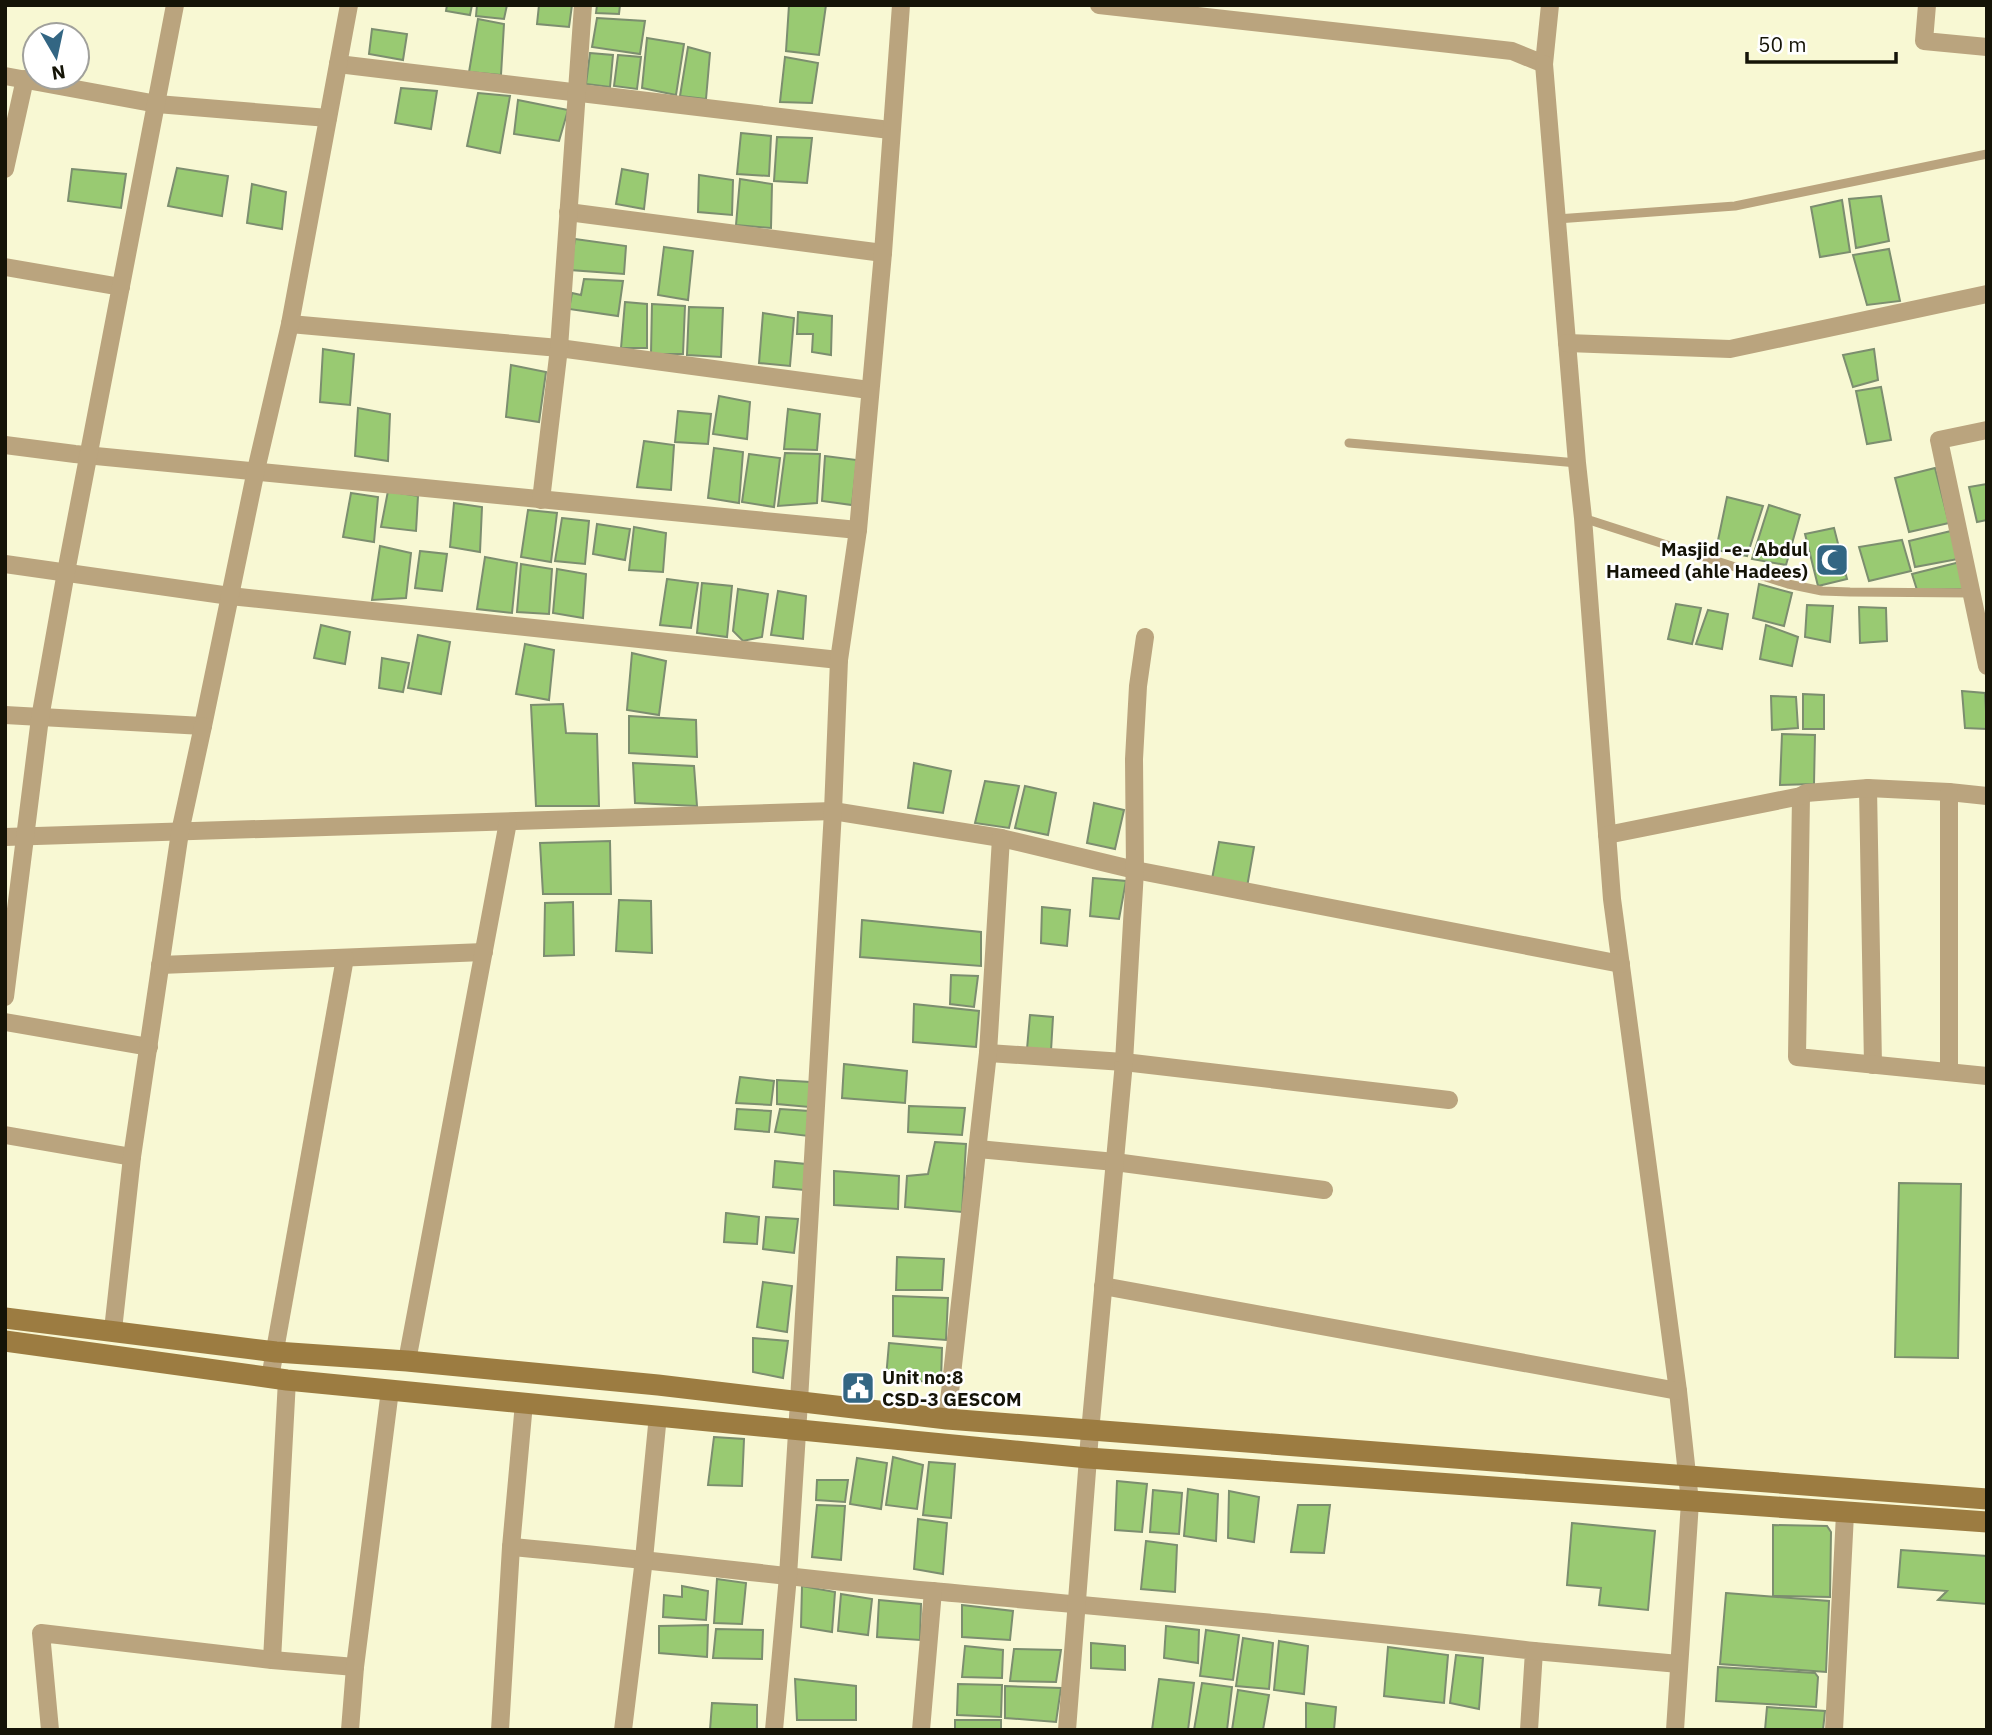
<svg xmlns="http://www.w3.org/2000/svg" width="1992" height="1735" font-family="'IBM Plex Sans',sans-serif">
  <rect width="100%" height="100%" fill="#f8f8d3"/>
  <!-- building -->
  <g fill="#99ca72" stroke="#7c8e6f" stroke-width="2">
    <path d="M447,5h25l-2,10 -24,-4z"/>
    <path d="M477,5h30l-3,14 -28,-3z"/>
    <path d="M539,5h33l-3,22 -32,-3z"/>
    <path d="M597,5h23l-1,9 -23,-1z"/>
    <path d="M789,5h37l-7,50 -33,-4z"/>
    <path d="M597,18l48,3 -5,33 -48,-7z"/>
    <path d="M478,19l26,5 -3,51 -32,-3z"/>
    <path d="M372,29l35,5 -4,26 -34,-6z"/>
    <path d="M647,38l37,6 -8,51 -34,-7z"/>
    <path d="M688,47l22,6 -4,46 -26,-3z"/>
    <path d="M590,53l23,2 -3,32 -24,-3z"/>
    <path d="M618,55l23,2 -4,32 -23,-3z"/>
    <path d="M785,57l33,6 -6,40 -32,-1z"/>
    <path d="M401,88l36,3 -6,38 -36,-6z"/>
    <path d="M478,93l32,3 -10,57 -33,-7z"/>
    <path d="M518,100l50,10 -9,31 -45,-7z"/>
    <path d="M741,133l30,3 -2,40 -32,-2z"/>
    <path d="M777,137l35,1 -5,45 -33,-2z"/>
    <path d="M177,168l51,8 -6,40 -54,-10z"/>
    <path d="M72,169l54,5 -5,34 -53,-7z"/>
    <path d="M622,169l26,5 -4,35 -28,-5z"/>
    <path d="M699,175l34,5 -1,35 -34,-3z"/>
    <path d="M740,179l32,5 -1,44 -35,-3z"/>
    <path d="M252,184l34,8 -4,37 -35,-6z"/>
    <path d="M1881,196l8,45 -33,7 -7,-49z"/>
    <path d="M1842,200l8,52 -30,5 -9,-50z"/>
    <path d="M575,239l51,7 -2,28 -54,-4z"/>
    <path d="M664,247l29,4 -5,49 -30,-5z"/>
    <path d="M1889,249l11,52 -33,4 -14,-50z"/>
    <path d="M584,279l39,2 -5,35 -49,-7 3,-16 9,2z"/>
    <path d="M625,302l22,2v44h-26z"/>
    <path d="M652,304l33,2 -2,48h-32z"/>
    <path d="M689,307l34,1 -2,49 -34,-2z"/>
    <path d="M798,312l34,4 -1,39 -19,-3 1,-18h-16z"/>
    <path d="M763,313l31,5 -4,48 -31,-3z"/>
    <path d="M323,349l31,5 -4,51 -30,-3z"/>
    <path d="M1874,349l4,31 -25,7 -10,-32z"/>
    <path d="M511,365l35,7 -7,50 -33,-5z"/>
    <path d="M1881,387l10,53 -24,4 -11,-53z"/>
    <path d="M719,396l31,6 -3,37 -34,-5z"/>
    <path d="M358,408l32,6 -2,47 -33,-5z"/>
    <path d="M788,409l32,5 -3,36 -33,-1z"/>
    <path d="M678,411l33,3 -3,30 -33,-2z"/>
    <path d="M644,441l30,4 -3,45 -34,-3z"/>
    <path d="M714,448l29,4 -4,51 -31,-5z"/>
    <path d="M785,453l35,1 -3,49 -39,3z"/>
    <path d="M749,454l31,4 -6,49 -32,-5z"/>
    <path d="M825,456l32,4 -5,45 -30,-4z"/>
    <path d="M1935,468l14,55 -40,9 -14,-54z"/>
    <path d="M1987,484v36l-10,2 -8,-35z"/>
    <path d="M388,491l30,5 -2,35 -35,-4z"/>
    <path d="M351,493l27,4 -4,45 -31,-5z"/>
    <path d="M1727,497l36,9 -16,50 -31,-6z"/>
    <path d="M454,503l28,4 -2,45 -30,-5z"/>
    <path d="M1769,505l31,10 -14,50 -34,-6z"/>
    <path d="M528,510l29,3 -6,49 -30,-5z"/>
    <path d="M562,518l27,3 -4,43 -30,-3z"/>
    <path d="M597,524l33,5 -5,31 -32,-6z"/>
    <path d="M634,527l32,6 -3,39 -34,-2z"/>
    <path d="M1834,528l13,51 -29,7 -13,-52z"/>
    <path d="M1951,531l7,28 -43,8 -6,-26z"/>
    <path d="M1902,540l9,31 -42,10 -10,-34z"/>
    <path d="M380,546l31,7 -5,45 -34,2z"/>
    <path d="M420,551l27,3 -5,37 -27,-3z"/>
    <path d="M485,557l32,6 -5,50 -35,-4z"/>
    <path d="M1960,562l6,27 -49,1 -5,-16z"/>
    <path d="M521,564l31,5 -3,45 -32,-2z"/>
    <path d="M557,569l29,5 -3,44 -30,-5z"/>
    <path d="M667,579l31,4 -7,45 -31,-3z"/>
    <path d="M702,583l30,3 -5,51 -30,-4z"/>
    <path d="M1759,584l33,9 -8,33 -31,-8z"/>
    <path d="M738,589l30,5 -6,43 -19,4 -10,-10z"/>
    <path d="M778,591l28,5 -3,43 -32,-4z"/>
    <path d="M1676,604l25,4 -9,36 -24,-5z"/>
    <path d="M1807,605l26,1 -3,36 -25,-5z"/>
    <path d="M1859,607l27,1 1,33 -27,2z"/>
    <path d="M1708,610l20,4 -6,35 -26,-5z"/>
    <path d="M321,625l29,7 -5,32 -31,-6z"/>
    <path d="M1766,625l32,12 -6,29 -32,-7z"/>
    <path d="M418,635l32,7 -9,52 -33,-6z"/>
    <path d="M525,644l29,6 -5,50 -33,-6z"/>
    <path d="M632,653l34,8 -7,54 -32,-5z"/>
    <path d="M382,658l27,5 -6,29 -24,-4z"/>
    <path d="M1962,691l23,2 2,36 -22,-1z"/>
    <path d="M1803,694l21,1v34h-21z"/>
    <path d="M1771,696l25,1 2,31 -26,2z"/>
    <path d="M563,704l3,29 31,1 2,72h-63l-5,-101z"/>
    <path d="M629,716l67,4 1,37 -68,-4z"/>
    <path d="M1782,734l33,1 -1,49 -34,1z"/>
    <path d="M633,763l61,3 3,40 -62,-3z"/>
    <path d="M914,763l37,8 -8,42 -35,-5z"/>
    <path d="M985,781l34,5 -10,42 -34,-5z"/>
    <path d="M1025,786l31,7 -8,42 -33,-7z"/>
    <path d="M1094,803l30,7 -9,39 -28,-6z"/>
    <path d="M610,841l1,53h-68l-3,-51z"/>
    <path d="M1219,842l35,5 -7,40 -35,-8z"/>
    <path d="M1093,878l33,3 -7,38 -29,-3z"/>
    <path d="M619,900l32,1 1,52 -36,-2z"/>
    <path d="M573,902l1,53 -30,1 1,-53z"/>
    <path d="M1042,907l28,3 -3,36 -26,-3z"/>
    <path d="M862,920l119,12v34l-121,-9z"/>
    <path d="M951,975l27,1 -4,31 -24,-3z"/>
    <path d="M914,1004l65,7 -3,36 -63,-5z"/>
    <path d="M1030,1015l23,2 -2,34 -24,-2z"/>
    <path d="M844,1064l63,7 -2,32 -63,-5z"/>
    <path d="M740,1077l34,4 -3,24 -35,-2z"/>
    <path d="M777,1080l33,2 -1,25 -32,-3z"/>
    <path d="M909,1106l56,2 -3,27 -54,-3z"/>
    <path d="M737,1109l34,2 -2,21 -34,-3z"/>
    <path d="M780,1109l29,2 -1,25 -33,-4z"/>
    <path d="M935,1142l31,2 -4,68 -57,-5 2,-31 21,-2z"/>
    <path d="M775,1161l31,3 -2,26 -31,-3z"/>
    <path d="M834,1171l65,5 -1,33 -64,-4z"/>
    <path d="M1899,1183l62,1 -3,174 -63,-1z"/>
    <path d="M726,1213l33,4 -2,27 -33,-2z"/>
    <path d="M766,1217l32,2 -4,34 -31,-4z"/>
    <path d="M897,1257l47,2 -2,31h-46z"/>
    <path d="M763,1282l29,4 -5,46 -30,-5z"/>
    <path d="M893,1296l55,2 -2,42 -53,-4z"/>
    <path d="M753,1338l35,3 -5,37 -30,-6z"/>
    <path d="M889,1343l53,5 -1,35 -55,-5z"/>
    <path d="M714,1437l30,2 -2,47 -34,-1z"/>
    <path d="M893,1457l30,8 -6,44 -31,-4z"/>
    <path d="M857,1458l30,5 -6,46 -31,-5z"/>
    <path d="M929,1462l26,2 -4,54 -28,-3z"/>
    <path d="M817,1480h31l-3,22 -29,-2z"/>
    <path d="M1117,1481l30,3 -5,48 -27,-2z"/>
    <path d="M1188,1489l30,5 -2,47 -32,-5z"/>
    <path d="M1153,1490l29,3 -3,41 -29,-2z"/>
    <path d="M1229,1491l30,6 -5,45 -26,-4z"/>
    <path d="M817,1505l28,1 -4,54 -29,-3z"/>
    <path d="M1298,1505h32l-6,48 -33,-1z"/>
    <path d="M918,1519l29,4 -4,51 -29,-5z"/>
    <path d="M1572,1523l83,8 -7,79 -49,-5 2,-17 -34,-3z"/>
    <path d="M1773,1525l54,1 4,6 -1,65 -57,-1z"/>
    <path d="M1146,1541l31,4 -2,47 -34,-3z"/>
    <path d="M1901,1550l86,6v48l-49,-4 9,-9 -49,-4z"/>
    <path d="M717,1579l29,4 -4,41 -28,-1z"/>
    <path d="M682,1586l26,5 -2,29 -43,-3 1,-22 18,2z"/>
    <path d="M802,1586l33,6 -3,40 -31,-5z"/>
    <path d="M1726,1593l103,8 -3,71 -106,-8z"/>
    <path d="M841,1594l31,5 -4,36 -30,-4z"/>
    <path d="M879,1600l42,4 -1,36 -43,-3z"/>
    <path d="M962,1605l51,6 -3,29 -48,-3z"/>
    <path d="M708,1625l-1,32 -48,-4v-27z"/>
    <path d="M1166,1626l33,4 -1,33 -34,-5z"/>
    <path d="M716,1629l47,1 -1,29 -49,-1z"/>
    <path d="M1206,1630l33,5 -6,45 -33,-4z"/>
    <path d="M1243,1638l30,5 -4,46 -33,-3z"/>
    <path d="M1279,1641l29,5 -4,48 -30,-4z"/>
    <path d="M1091,1643l34,3v24l-34,-2z"/>
    <path d="M965,1646l38,4 -1,28 -40,-1z"/>
    <path d="M1388,1647l60,8 -4,48 -60,-7z"/>
    <path d="M1014,1649l47,1 -5,32 -46,-1z"/>
    <path d="M1456,1655l27,3 -4,51 -29,-6z"/>
    <path d="M1718,1667l97,6 3,4 -2,30 -100,-6z"/>
    <path d="M795,1679l61,7v34h-59z"/>
    <path d="M1159,1679l35,4 -6,47h-36z"/>
    <path d="M1202,1683l30,4 -5,43h-33z"/>
    <path d="M958,1684l44,1 -1,32 -44,-2z"/>
    <path d="M1005,1686l56,2 -5,34 -51,-4z"/>
    <path d="M1238,1690l31,5 -6,35h-31z"/>
    <path d="M712,1703l45,2v25h-47z"/>
    <path d="M1306,1703l30,4 -2,23h-28z"/>
    <path d="M1767,1707l58,4 -2,19h-58z"/>
    <rect x="955" y="1720" width="46" height="10"/>
  </g>
  <g fill="none" stroke-linecap="round" stroke-linejoin="round">
    <!-- lane -->
    <g stroke="#baa47e" stroke-width="9">
      <path d="M1557,219l178,-13 252,-52"/>
      <path d="M1349,443l228,20"/>
      <path d="M1583,518l205,66 34,7 28,1 121,1"/>
    </g>
    <!-- street -->
    <g stroke="#baa47e" stroke-width="18">
      <path d="M1099,5l413,46 32,13 6,-59"/>
      <path d="M1927,5l-3,36 63,6"/>
      <path d="M338,64l552,66"/>
      <path d="M1544,64l33,399 6,55 29,381 66,492 12,111 -15,228"/>
      <path d="M5,76l152,28 171,14"/>
      <path d="M5,169l20,-90"/>
      <path d="M568,212l315,41"/>
      <path d="M5,267l116,20"/>
      <path d="M290,324l269,24 310,42"/>
      <path d="M1567,343l163,6 257,-55"/>
      <path d="M1987,430l-48,10 48,226"/>
      <path d="M5,445l70,9 783,76"/>
      <path d="M541,500l18,-152 24,-343"/>
      <path d="M5,564l225,32 609,64"/>
      <path d="M5,715l198,11 53,-256 34,-146 59,-319"/>
      <path d="M1868,788l5,277"/>
      <path d="M1987,796l-38,-4 -81,-4 -62,5 -5,3 -4,261 190,19"/>
      <path d="M1607,835l194,-39"/>
      <path d="M5,837l828,-26 168,27 134,32 486,94"/>
      <path d="M160,965l324,-13"/>
      <path d="M5,997l35,-279 26,-146 109,-567"/>
      <path d="M5,1022l144,25"/>
      <path d="M988,1053l136,9 325,38"/>
      <path d="M1949,1072v-280"/>
      <path d="M5,1135l127,22"/>
      <path d="M978,1149l137,13 209,28"/>
      <path d="M1103,1286l575,105"/>
      <path d="M113,1330l19,-173 48,-325 23,-106"/>
      <path d="M407,1361l101,-539"/>
      <path d="M270,1378l75,-420"/>
      <path d="M947,1419l41,-366 13,-215"/>
      <path d="M511,1547c140,12 280,31 421,44 201,19 401,36 602,60l-5,79"/>
      <path d="M1534,1651l145,13"/>
      <path d="M272,1660l15,-280"/>
      <path d="M50,1730l-9,-97 231,27 83,7"/>
      <path d="M350,1730l5,-63 35,-277"/>
      <path d="M500,1730l11,-183 13,-144"/>
      <path d="M623,1730l21,-171 14,-144"/>
      <path d="M774,1730l14,-154 11,-175 34,-590 6,-151 19,-130 25,-277 18,-248"/>
      <path d="M921,1730l12,-139"/>
      <path d="M1067,1730l23,-298 34,-370 11,-192 -1,-111 4,-73 7,-49"/>
      <path d="M1834,1730l11,-216"/>
    </g>
    <!-- secondary -->
    <g stroke="#9c7c41" stroke-width="21">
      <path d="M5,1318l271,34 131,9 251,24 289,34 1040,80"/>
      <path d="M5,1341l282,39 801,78 899,64"/>
    </g>
  </g>
  <!-- icons -->
  <defs>
    <symbol id="mosque-square" viewBox="-11 -11 22 22"><rect x="-9" y="-9" width="18" height="18" rx="4" fill="#336683" stroke="#fff"/><path d="M3.5-4.9A6 6 0 1 0 3.5 4.9A5 5 0 1 1 3.5-4.9Z" fill="#fff"/></symbol>
    <symbol id="civic-square" viewBox="-11 -11 22 22"><rect x="-9" y="-9" width="18" height="18" rx="4" fill="#336683" stroke="#fff"/><path d="M-.6-6.5H3V-4.5H.6V-3L4-1V1h2V6H-6V1h2V-1L-.6-3ZM-1.2 2.5V6h2.4V2.5Z" fill="#fff"/></symbol>
  </defs>
  <g fill-rule="evenodd">
    <use href="#mosque-square" x="1813" y="541" width="38" height="38"/>
    <use href="#civic-square" x="839" y="1369" width="38" height="38"/>
  </g>
  <g text-anchor="middle" dominant-baseline="central" stroke-width="5" stroke-linejoin="round" paint-order="stroke">
    <!-- poi labels -->
    <g font-size="19" font-weight="bold" fill="#151407" stroke="#fff" text-anchor="end">
      <text x="1808" y="549">Masjid -e- Abdul<tspan x="1808" dy="22">Hameed (ahle Hadees)</tspan></text>
      <text x="882" y="1377" text-anchor="start">Unit no:8<tspan x="882" dy="22">CSD-3 GESCOM</tspan></text>
    </g>
  </g>
  <!-- border -->
  <rect width="1992" height="1735" fill="none" stroke="#151407" stroke-width="14"/>
  <!-- north arrow -->
  <g transform="translate(56 56) rotate(171)"><circle r="33" fill="#ffffff" stroke="#a1a19c" stroke-width="2"/>
  <path d="M0-5L12 26L0 18L-12 26Z" fill="#336683"/>
  <text y="-10" font-size="19" font-weight="bold" text-anchor="middle" fill="#151407">N</text>
  </g>
  <!-- scale -->
  <path d="M1747 52v10h149v-10" fill="none" stroke="#151407" stroke-width="3.5"/>
  <text x="1758" y="52" font-size="21" fill="#151407" stroke="#ffffff" stroke-width="5" paint-order="stroke">50 m</text>
</svg>
